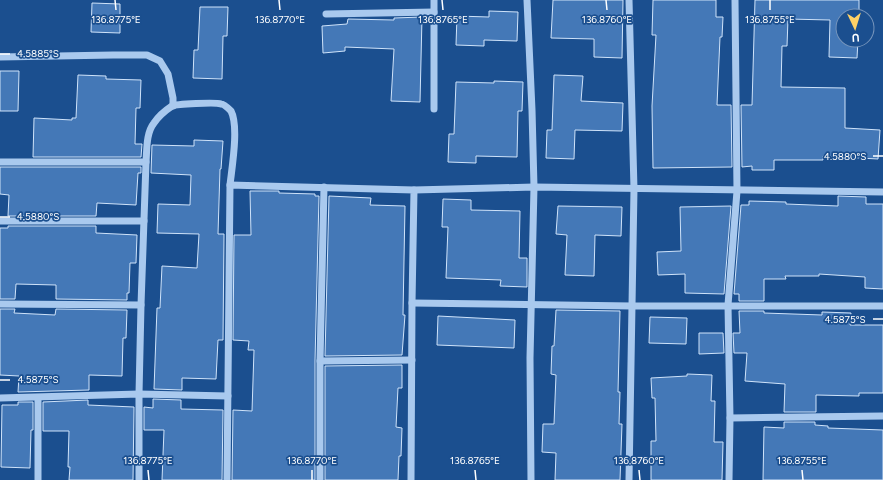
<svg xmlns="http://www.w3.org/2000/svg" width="883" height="480" font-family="Figtree,sans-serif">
  <rect width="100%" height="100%" fill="#1b4f8f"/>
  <!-- building -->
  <g fill="#4478b7" stroke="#cfe3fa">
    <path d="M553,0h70l-1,58 -28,-1v-18l-43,-1z"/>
    <path d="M653,0h63v17h7l-1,20h-2l-3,68h14l1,62 -79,1 -1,-62 4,-71h-4z"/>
    <path d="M755,0h104v16h-16v24h15l-1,18 -28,-1 1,-37 -42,-1 -1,27h-5l-1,41 64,1v40l35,2 -2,29 -55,-3v4h-49v10h-22v-4l-10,1 -1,-62h11z"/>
    <path d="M92,3l28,1v29l-29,-1z"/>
    <path d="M200,7h28l-1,29h-4l-1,43 -29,-1 1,-28h4z"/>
    <path d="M489,11l29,1 -1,29 -33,-1v6l-28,-1 1,-29 32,1z"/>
    <path d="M422,17l-2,85 -29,-1 3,-52 -49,-2v4l-22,2 -1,-27 25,-2 1,-5 46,1v-2z"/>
    <path d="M0,71h19l-1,40h-18z"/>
    <path d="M78,75l28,1v3l35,1 -1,28h-4l-1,36h7l-1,13h-108l1,-39 38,2v-2h4z"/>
    <path d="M554,75l29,1 -2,25 42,2 -1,28 -47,-1 -1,29 -28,-1 1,-28h5z"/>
    <path d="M494,81l29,1 -1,29h-4l-1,46 -41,-1v7l-28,-1 1,-28h5l2,-52 38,1z"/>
    <path d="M194,140l29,1 -2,28h-1l-2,65h6l-1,106h-5l-2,39 -34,-1v12l-28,-1 3,-81h3l2,-42 35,2 2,-34 -42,-1 1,-29 32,1 1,-30 -40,-2 1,-28 42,1z"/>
    <path d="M0,167h141v6h-3l-2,32 -39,-2 -1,13h-88l1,-21 -9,-1z"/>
    <path d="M250,191h29v2l36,1v2h4l-4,165v119h-83l1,-70 19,1 2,-61h-6l1,-9 -16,-1 1,-105h17z"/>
    <path d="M329,196l42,2 -1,7 35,1 -2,109h2l-3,40 -77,1z"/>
    <path d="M838,196l28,1v7h17v85l-18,-1v-11l-46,-3v2h-34l1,3h-22v22h-25v-7h-5l7,-89h8v-4l37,1v2l52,2z"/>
    <path d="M443,199l28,1v10l49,1 -1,47h8v29l-27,-1 1,-6 -55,-2 2,-51h-6z"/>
    <path d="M558,206l64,1 -1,29 -26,-1 -1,41 -29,-1 2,-40 -11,-1z"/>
    <path d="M731,206l-7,88 -39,-1v-19l-27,1 -1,-23 24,-1 -1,-44z"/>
    <path d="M8,226h88v7l41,2 -1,28h-6l-1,30h-2v7l-71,-1v-14l-40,-1 -1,15h-15v-71h8z"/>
    <path d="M0,309h15l-1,4 41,2 1,-6 71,1 -1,28h-3l-1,38 -33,-1v15l-71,2 1,-16 -19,-1z"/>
    <path d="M556,310l64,1 -2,81h2l-1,32h3l-2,56h-65l1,-27 -14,-1 1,-28h11l2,-49 -5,-1 1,-28h2z"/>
    <path d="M739,311h25v2l58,2v-3l29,1 -1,12h33v68h-24v3l-43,-1v17h-32l1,-28 -40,-3 2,-28h-13l-1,-20h7z"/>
    <path d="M438,316l77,4 -1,28 -77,-3z"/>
    <path d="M650,317l37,1 -1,26 -37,-1z"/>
    <path d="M699,333h24l1,20 -25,1z"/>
    <path d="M402,365v23h-4l-2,39 6,1 -1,28h-2l-1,24h-73v-114z"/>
    <path d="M687,374l25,1 -1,26h4l-1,41h9l-1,38h-71v-39h5l-1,-43h-3l-1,-20 36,-2z"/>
    <path d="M153,399l28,1v9l42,1 -1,70h-60l2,-50h-20v-23l9,1z"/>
    <path d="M88,400v5l46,2 -1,73h-64l1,-13h-2l1,-36h-26v-29z"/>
    <path d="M18,402h15v28h-2l-1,38 -29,-1 1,-62h16z"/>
    <path d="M784,422h31v3l13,1v2l55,2v50h-120l1,-53 20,1z"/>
  </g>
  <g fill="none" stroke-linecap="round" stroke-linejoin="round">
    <!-- minor -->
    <g stroke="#a9c9ee" stroke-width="7">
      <path d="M527,0l5,110 2,77 -4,171 1,122"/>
      <path d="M629,0l5,189 -5,291"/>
      <path d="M326,14l108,-2"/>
      <path d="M0,57l113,-2h34l13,6 8,13 5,24v8"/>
      <path d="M434,109v-109"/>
      <path d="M0,162h146c1,-13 0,-29 8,-39 4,-6 12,-13 18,-17 4,-2 44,-4 49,-2 3,0 8,5 10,7 8,15 1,56 -1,74"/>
      <path d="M414,190l120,-3 349,5"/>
      <path d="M0,221h144"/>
      <path d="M412,303l220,3h251"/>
      <path d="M0,304l141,1 5,-143"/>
      <path d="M320,361l92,-1"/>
      <path d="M0,398l139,-4 89,2"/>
      <path d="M730,418l153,-2"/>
      <path d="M38,480v-82"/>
      <path d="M139,480v-86l2,-89"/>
      <path d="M227,480l3,-295 184,5 -2,113 -1,177"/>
      <path d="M320,480v-119l4,-174"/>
      <path d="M729,480l1,-62 -2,-113 9,-114 -2,-191"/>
    </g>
  </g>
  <!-- ticks -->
  <path fill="none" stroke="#fff" stroke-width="1.5" d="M115,0l1,10M279,0l1,10M442,0l1,10M606,0l1,10M770,0v10M0,54h10M873,156h10M0,217h10M873,319h10M0,380h10M148,470l1,10M312,470v10M475,470l1,10M639,470l1,10M802,470l1,10"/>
  <g font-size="10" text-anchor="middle" fill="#fff" stroke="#1b4f8f" stroke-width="3.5" stroke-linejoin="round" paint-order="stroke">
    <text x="116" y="23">136.8775°E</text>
    <text x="280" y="23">136.8770°E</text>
    <text x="443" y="23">136.8765°E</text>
    <text x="607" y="23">136.8760°E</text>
    <text x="770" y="23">136.8755°E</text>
    <text x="38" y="57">4.5885°S</text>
    <text x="845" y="160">4.5880°S</text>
    <text x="38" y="220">4.5880°S</text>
    <text x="845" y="323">4.5875°S</text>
    <text x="38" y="383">4.5875°S</text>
    <text x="148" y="464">136.8775°E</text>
    <text x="312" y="464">136.8770°E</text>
    <text x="475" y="464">136.8765°E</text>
    <text x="639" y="464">136.8760°E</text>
    <text x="802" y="464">136.8755°E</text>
  </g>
  <!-- north arrow -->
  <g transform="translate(855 28) rotate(176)"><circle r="19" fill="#1b4f8f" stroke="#7695bc"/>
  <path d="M0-3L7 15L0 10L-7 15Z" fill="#ffd166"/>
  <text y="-6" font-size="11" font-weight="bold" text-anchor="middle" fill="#ffffff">U</text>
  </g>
</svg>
